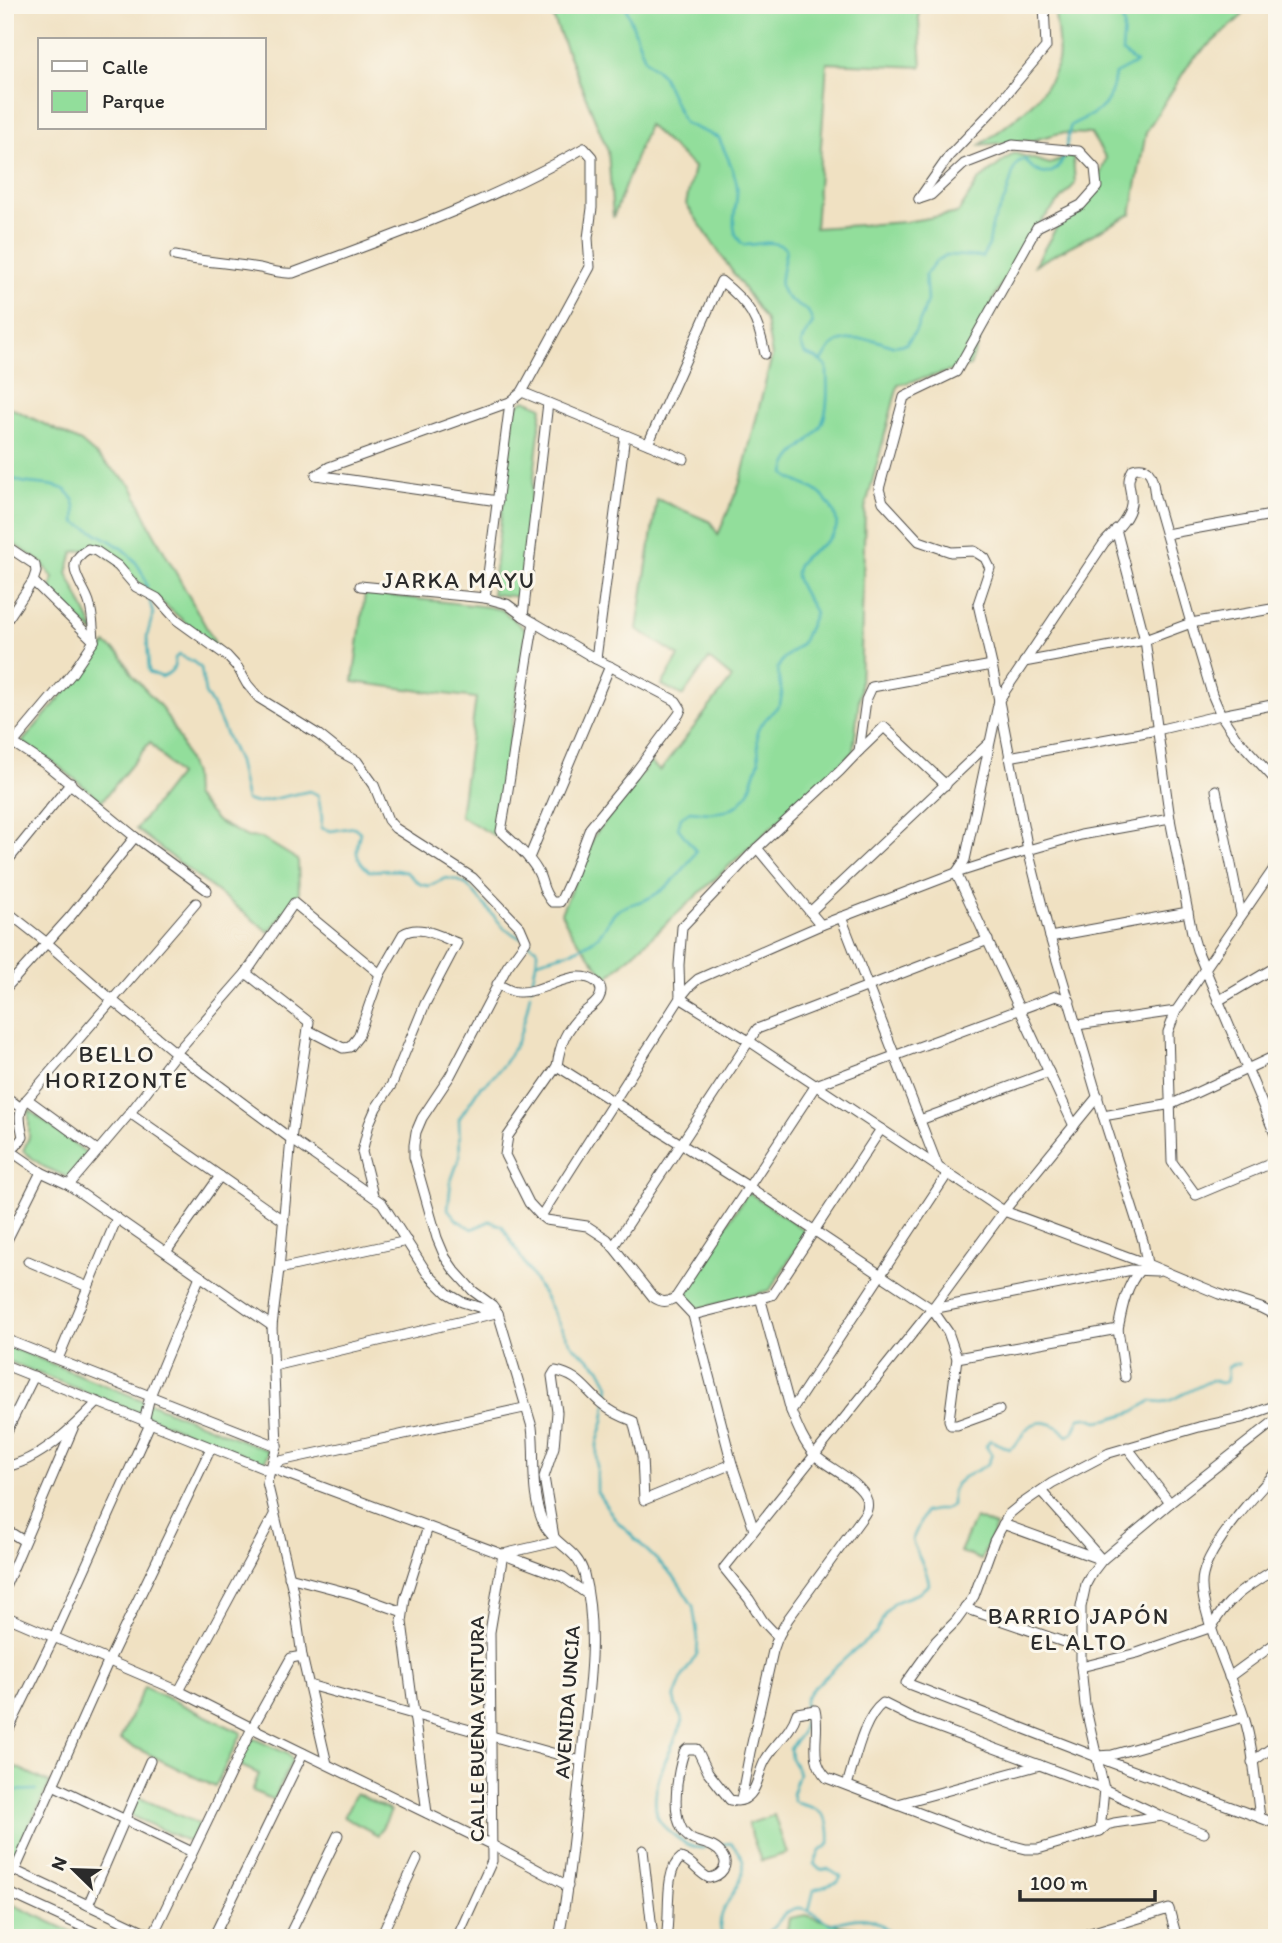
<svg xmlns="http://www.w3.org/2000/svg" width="1282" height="1943" font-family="Itim,sans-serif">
  <rect width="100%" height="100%" fill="#fbf7ec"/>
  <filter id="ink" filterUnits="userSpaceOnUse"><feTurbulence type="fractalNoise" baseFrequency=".0143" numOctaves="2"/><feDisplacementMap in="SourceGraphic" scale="14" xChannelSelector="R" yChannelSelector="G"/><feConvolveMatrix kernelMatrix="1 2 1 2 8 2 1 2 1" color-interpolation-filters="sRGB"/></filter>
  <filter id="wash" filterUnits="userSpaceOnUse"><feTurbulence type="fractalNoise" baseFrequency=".00686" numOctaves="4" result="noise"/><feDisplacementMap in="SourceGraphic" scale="28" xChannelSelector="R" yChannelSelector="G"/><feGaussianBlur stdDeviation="1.57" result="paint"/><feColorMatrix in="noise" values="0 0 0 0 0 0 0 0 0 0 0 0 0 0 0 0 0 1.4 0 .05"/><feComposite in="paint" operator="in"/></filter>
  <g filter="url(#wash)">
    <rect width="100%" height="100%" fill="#f0e1c2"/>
    <!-- green -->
    <g fill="#92de9b" stroke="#5e8463" stroke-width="2">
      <path d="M548,5h370l4,62 -95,-4 -12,165 90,-6 53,-9 21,-33 35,-27 36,11 23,-9 2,29 -40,44 -40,68 -25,70 -72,19 -33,124 -5,182 -7,61 -246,226 -36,-46 -10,-19 33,-77 56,-74 10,9 72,-93 -23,-19 -26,37 -21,-11 17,-29 -42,-27 20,-130 54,23 7,13 22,-52 32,-127 -6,-35 -80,-117 8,-37 -46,-42 -35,93 -5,-67z"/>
      <path d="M1054,5h184l5,10 -52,46 -45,71 -15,82 -96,51 21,-37 37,-33 13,-37 -15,-24 -31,-1 -26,7 -54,5c29,-21 68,-47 78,-84 3,-12 -3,-42 -4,-56z"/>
      <path d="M525,400l17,7 -22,190 -28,-3 22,-186z"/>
      <path d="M5,405l76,37 51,44 19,42 69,124 -123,-105 -24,5 -6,21 30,63 -47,-45 3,-13 -11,-15 -37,-25z"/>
      <path d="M365,593l124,14 13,3 25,21 -32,205 -35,-20 16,-118 -123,-16z"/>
      <path d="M106,644l15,11 12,21 29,32 17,30 14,36 1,22 24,26 29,15 15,1 36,22 1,35 -30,37 -133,-103 42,-54 -28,-33 -48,59 -45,-36 -35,-23z"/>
      <path d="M29,1110l59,44 -19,24 -25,-11 -21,-16 6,-14z"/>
      <path d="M748,1192l59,40 -37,58 -72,19 -19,-12z"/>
      <path d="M5,1345l264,106 -5,12 -259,-103z"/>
      <path d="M975,1518l21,8 -15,34 -21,-8z"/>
      <path d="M144,1687l98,46 -27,54 -95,-47z"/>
      <path d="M252,1739h3l33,15 4,6 -18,40 -22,-9 7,-17 -22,-10 11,-23z"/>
      <path d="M5,1762l45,21 -38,79 -7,-3z"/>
      <path d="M356,1793l35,18 -13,24 -34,-18z"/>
      <path d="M138,1797l61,27 -8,19 -62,-28z"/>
      <path d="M774,1815l13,38 -26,8 -13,-37z"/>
      <path d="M5,1901l80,37h-80z"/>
      <path d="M806,1915l35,11 38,5 15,7h-104l-4,-3 3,-17z"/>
    </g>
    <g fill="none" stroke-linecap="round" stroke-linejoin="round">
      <!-- stream -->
      <g stroke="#3daeb7" stroke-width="2.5">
        <path d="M822,361l9,-14 7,-5 13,-3 24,1 17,6 14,-2 9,-12 8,-18 4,-14 -2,-25 10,-13 11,-7 36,2 7,-12 3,-20 14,-28 8,-28 4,-7 7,-3c9,14 24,22 36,4 5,-7 6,-27 10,-38 30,-15 39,-16 44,-51l21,-11 -14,-11 2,-26 -4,-14 7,-7"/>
        <path d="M5,476c6,2 11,4 17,6 29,5 58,-2 53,40 30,16 64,28 72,65"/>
        <path d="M149,598l4,16 -6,22 2,36 13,5c10,-5 13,-8 13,-19l4,-3 13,6 9,7 4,25 11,19 22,50 8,38 9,3 55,-12 8,4 4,23 -1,10 10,3 23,-4 6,5c-4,18 -7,25 9,39l27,-1 10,2 14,12 9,2 17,-8 10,2 11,5 38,44 15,9"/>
        <path d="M528,943l9,6c1,13 -4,25 -6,38"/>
        <path d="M538,961c20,-7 42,-9 59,-24 8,-6 11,-19 20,-26 7,-6 21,-8 30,-12 22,-10 37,-28 49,-48l-18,-23 3,-11 9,-6 20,2 15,-2 13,-6 11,-13 10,-31 -2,-29 4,-8 19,-20 2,-10 -5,-25 6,-10 19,-16 13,-30c-5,-12 -19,-28 -19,-39 0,-30 66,-29 30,-74 -12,-16 -27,-14 -41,-26 2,-22 25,-29 35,-47 10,-16 7,-42 7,-60l-11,-9 -11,-4 -4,-10 2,-6 10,-15 -5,-12c-38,-19 -27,-27 -22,-62 -12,-11 -28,-4 -42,-4 -19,-14 -5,-40 -7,-59 -2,-16 -12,-33 -18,-48l-35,-15 -22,-48 -17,-16 -20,-54"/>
        <path d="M530,994c-6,32 -11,53 -33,78 -5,6 -10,12 -17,15l-21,32 1,37 -9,25 -3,28 9,11 15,9 18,-8 12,5 44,73 15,29 12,18 27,22 9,17 -5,35 -7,24v48l18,27 60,59 18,28 5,33 -1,15 -14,22 -9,22 2,9 7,14c-11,28 -34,63 -26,94 2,8 11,16 18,21 10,8 16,12 29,12"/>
        <path d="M5,1791l31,-1"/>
        <path d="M718,1845l13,-2c4,5 10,11 12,18 6,23 -32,49 -21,73l10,4"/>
        <path d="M809,1910l5,-20 24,-8 3,-5 -13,-8 -8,1 -6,-6 6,-13 9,-7c1,-17 0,-30 -19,-37 -6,-2 -10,-2 -16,-6l-2,-7 7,-21 -8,-15 -1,-9 11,-16 4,-14v-20l6,-9 38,-35 27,-22 10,-21 7,-9 26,-10 10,-9c-2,-17 -12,-27 -17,-44l13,-28 11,-2h7l9,-5v-14l4,-7 8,-7 23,-12 5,-10 -6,-9 4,-6 19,9c9,-5 10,-9 15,-17 14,-17 32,-9 44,4l5,-3 7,-15 6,-1 12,4 11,-2 24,-7 18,-11 11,1 7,-1 43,-21 8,3 6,-1 2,-8 -1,-6 6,-4h6"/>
        <path d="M756,1938c12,-4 14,-7 22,-16 18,-25 31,-12 52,2 31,-7 42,-12 65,14"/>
      </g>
    </g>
  </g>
  <g filter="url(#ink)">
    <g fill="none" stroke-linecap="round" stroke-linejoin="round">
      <defs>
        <g id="minor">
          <path d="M919,199l12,-4 33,-31 49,-19 66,6 16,17 2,19 -16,18 -44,22 -81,145 -52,25 -25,92 4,13 36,39 32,11 23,-1 11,7 5,10 -12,36 14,61 36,185 22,87 53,179 40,125 4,23"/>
          <path d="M919,199l30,-43 45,-47 52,-62 -2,-42"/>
          <path d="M175,256c28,6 57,7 85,12 12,3 21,6 33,5 99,-37 199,-72 291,-125l8,9v51l-4,30 2,29 -68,125 -12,10 -181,65 -13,8"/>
          <path d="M522,392l162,67"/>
          <path d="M648,444l73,-163c29,23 37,37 44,73"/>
          <path d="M316,475l182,26"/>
          <path d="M1116,529l29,111 25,179 22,114 5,17 80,189"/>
          <path d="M1166,534l111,-20"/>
          <path d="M5,545l30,20 1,7 -3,9 61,60"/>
          <path d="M360,586l125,12 22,6 16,12 73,43 80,42 5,8 -2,5 -45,60 -44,54 -19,50 -11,24h-8c-11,-12 -8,-20 -15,-32 -9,-15 -23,-27 -36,-39 13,-70 20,-139 33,-209"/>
          <path d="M485,598l25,-196"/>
          <path d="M523,616l25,-213"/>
          <path d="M5,623l28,-42"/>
          <path d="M94,641c-1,-13 -1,-27 -5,-39 -6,-19 -28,-37 -1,-53l8,2 22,15 18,21 21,11 20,22 50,36 11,12 9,16 12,14 60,37 20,16 18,10 17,24 14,35 7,8 78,50 47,49 6,14 -19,26 -57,109 -28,42 -6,14 -2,13v12l23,81 8,19 9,13 19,21 19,14 6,8 34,114c4,32 -3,70 13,99 11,20 33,24 39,48 14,56 5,113 -1,169 -7,66 -12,130 -24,195"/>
          <path d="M596,659l29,-224"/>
          <path d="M1024,662l121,-22 46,-17 86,-15"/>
          <path d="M992,665l-120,22 -6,13 -7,51 -19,20 -83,77 -75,79 -3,38 1,33 69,43 255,170 143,53 72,30 42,14 16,8"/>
          <path d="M5,736l8,7 35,23 87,71 72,53"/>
          <path d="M859,751l25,-24 62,58"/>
          <path d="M5,753l68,-81 21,-31"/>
          <path d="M1009,757l148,-27 64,-15 56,-11"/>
          <path d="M1216,790l25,124"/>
          <path d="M757,848l64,77"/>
          <path d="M529,858l81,-192"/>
          <path d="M5,864l66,-81"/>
          <path d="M1277,864l-101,147 -8,21 4,130 24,33 81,-34"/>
          <path d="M5,910l42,33 65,57 64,53 115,86 91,64 45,70 20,20 15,9 36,11"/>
          <path d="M810,912l179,-169"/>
          <path d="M841,917l97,250"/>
          <path d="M1050,937l138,-25"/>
          <path d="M246,973l63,49 -18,117 -12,130 -7,57 5,120 -10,36 26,109 9,65 25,108"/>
          <path d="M497,984c7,3 14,8 21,8 20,1 39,-13 59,-15 12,-1 30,6 22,21 -3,6 -11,11 -16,15 -17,16 -23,31 -26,53l192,121 183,122 16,23 9,26 -8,62 2,5h6l42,-15"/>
          <path d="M5,989l65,-72 65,-80"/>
          <path d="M1218,1001l59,-35"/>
          <path d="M1077,1025l99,-14"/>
          <path d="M308,1030l35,18 7,-1 8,-10 22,-63 23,-40c16,-11 38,3 54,9l-32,61 -33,80 -16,24 -7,16 -7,28 11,43"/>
          <path d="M557,1066l-49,70 -3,19 24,48 12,13 5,4 41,6 20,13 46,58c9,6 14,6 23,0l140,-212 240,-89 14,5"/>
          <path d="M5,1096l16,12"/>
          <path d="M27,1099l70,51"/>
          <path d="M130,1113l154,108"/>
          <path d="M1103,1116l69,-12 105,-49"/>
          <path d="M920,1120l129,-48"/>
          <path d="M1074,1126l-118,-253 72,-23 53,-15 89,-16"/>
          <path d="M5,1147l36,25 28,13 203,141"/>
          <path d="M8,1149l8,-3 7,-9c-3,-15 -6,-25 4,-38l169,-196"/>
          <path d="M69,1185l61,-72 46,-60 70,-80 48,-70 86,71"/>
          <path d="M541,1216l139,-218 9,-11 9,-8 123,-54 135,-52 9,-13 34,-160 105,-157c10,-11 25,-24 27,-39 2,-15 -7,-20 2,-35 20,-6 20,13 22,28l36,126 21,71 9,21 14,21 42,46"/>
          <path d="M5,1244l36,-72"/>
          <path d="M613,1247l144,-218 231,-89"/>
          <path d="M166,1252l54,-76"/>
          <path d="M28,1261l60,26"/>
          <path d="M279,1269l128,-28"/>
          <path d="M676,1297l17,18 39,149 22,66"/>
          <path d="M760,1297l31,114 157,-238"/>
          <path d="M932,1309l200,-39 25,1"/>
          <path d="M693,1315l79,-20 109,-166"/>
          <path d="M1118,1329c4,-20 8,-44 22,-59"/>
          <path d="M5,1339l272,107"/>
          <path d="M957,1358l161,-29 7,48"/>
          <path d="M58,1359l59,-141"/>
          <path d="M5,1365l260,104 6,-1 292,109 24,17"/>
          <path d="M274,1366l222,-53"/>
          <path d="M1277,1405l-36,13 -42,9 -90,26 -57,30 -32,22 -11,9 -15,27 -20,55 -18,25 -20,20 -30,42 204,79 167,62"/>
          <path d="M144,1422l6,-26 50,-120"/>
          <path d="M5,1435l29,-59"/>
          <path d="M1127,1447l43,56"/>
          <path d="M5,1467c36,-7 68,-40 93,-65"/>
          <path d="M271,1468l9,-7 244,-53"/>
          <path d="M1003,1524l99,36 -61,-69"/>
          <path d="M5,1529l19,12"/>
          <path d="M554,1537l-10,-60 10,-30 3,-35 -5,-36 3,-5c24,4 30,19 47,33 9,8 20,13 31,17l9,36 2,43 88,-36"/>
          <path d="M289,1577l64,17 50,18"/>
          <path d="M5,1587l69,-161"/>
          <path d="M965,1608l116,40"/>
          <path d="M5,1616l174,75 73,37 240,117 76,41"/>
          <path d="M778,1637l-15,-16 -14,-22 -25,-31 208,-259 72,-98 94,-115"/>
          <path d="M1081,1667l56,-14 75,-26c15,-30 38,-42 65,-59"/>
          <path d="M1229,1677l48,-35"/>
          <path d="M309,1685l272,76"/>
          <path d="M179,1691l95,-176"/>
          <path d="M5,1711l10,5"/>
          <path d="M5,1737l49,-100 96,-213"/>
          <path d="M1097,1756l15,-1 132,-38"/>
          <path d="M1252,1762l25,-18"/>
          <path d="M53,1785l139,67"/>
          <path d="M847,1785c8,-24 15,-66 36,-82l30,15 191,71 57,27 43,17"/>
          <path d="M741,1800l9,-48 23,-101 5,-14 10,-18 73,-100c2,-3 5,-6 6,-10 6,-23 -39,-40 -52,-54 -11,-11 -18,-29 -24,-44"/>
          <path d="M898,1804l142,-39"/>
          <path d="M427,1813l-25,-191 3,-23 23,-72"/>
          <path d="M1260,1817c-5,-33 -6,-68 -16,-100 -9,-33 -49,-112 -41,-142 7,-31 52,-80 74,-104"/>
          <path d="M1100,1831l4,-42 -19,-84 -4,-38v-60l5,-23 6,-11 10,-13 68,-57 107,-84"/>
          <path d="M643,1850l10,88"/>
          <path d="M5,1866l151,71"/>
          <path d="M15,1870l94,-210 102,-212"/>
          <path d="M5,1891l102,47"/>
          <path d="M88,1905l62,-144"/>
          <path d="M153,1935l99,-207 39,-70 11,-2"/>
          <path d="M213,1938l90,-185"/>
          <path d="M288,1938l50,-103"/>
          <path d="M380,1938l37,-79"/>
          <path d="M457,1938l35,-77 -2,-229 13,-78 52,-12"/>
          <path d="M666,1938c5,-21 -3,-67 15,-80 11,3 17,15 28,20 12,-2 21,-12 13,-23 -6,-10 -19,-11 -29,-15 -26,-13 -16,-66 -9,-88l3,-3h10l11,23 22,28c6,1 11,2 16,-2 13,-9 12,-27 20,-39 10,-17 25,-26 31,-46l18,-3c6,24 -8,48 12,68l163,62 36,9h12l62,-18 7,-6 7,-2 47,-7"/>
          <path d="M1088,1938l-1,-4 82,-25 8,29"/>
        </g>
      </defs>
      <!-- minor casing -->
      <use href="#minor" stroke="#494642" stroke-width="11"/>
      <!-- minor -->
      <use href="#minor" stroke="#fff" stroke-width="9"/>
    </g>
  </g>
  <g text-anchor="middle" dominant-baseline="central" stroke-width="6" stroke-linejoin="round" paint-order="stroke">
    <!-- street labels -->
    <g font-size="21" fill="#2b2b2b" stroke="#fbf7ec">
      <text transform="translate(567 1702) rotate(-86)">AVENIDA UNCIA</text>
      <text transform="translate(476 1729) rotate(-90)">CALLE BUENA VENTURA</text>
    </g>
    <!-- neighbourhood labels -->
    <g font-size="23" letter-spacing="2" fill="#2b2b2b" stroke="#fbf7ec">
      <text x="459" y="580">JARKA MAYU</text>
      <text x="117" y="1054">BELLO<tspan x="117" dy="26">HORIZONTE</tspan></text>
      <text x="1079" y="1616">BARRIO JAPÓN<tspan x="1079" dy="26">EL ALTO</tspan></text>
    </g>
  </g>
  <!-- margin -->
  <rect width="1282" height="1943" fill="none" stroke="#fbf7ec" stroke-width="28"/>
  <!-- legend -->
  <rect x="38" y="38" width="228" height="91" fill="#fbf7ec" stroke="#a8a59f" stroke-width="2"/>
  <rect x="52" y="61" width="35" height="10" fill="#ffffff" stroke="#a8a59f" stroke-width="2"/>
  <text x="102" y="74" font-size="21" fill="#2b2b2b">Calle</text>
  <rect x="52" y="91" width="35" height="21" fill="#92de9b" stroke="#a8a59f" stroke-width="2"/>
  <text x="102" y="108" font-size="21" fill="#2b2b2b">Parque</text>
  <!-- north arrow -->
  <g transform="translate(74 1870) rotate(293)" stroke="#fbf7ec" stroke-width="5" paint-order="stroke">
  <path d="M0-5L12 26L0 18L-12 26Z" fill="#2b2b2b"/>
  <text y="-10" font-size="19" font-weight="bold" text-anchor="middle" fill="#2b2b2b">N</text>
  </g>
  <!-- scale -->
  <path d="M1020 1890v10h135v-10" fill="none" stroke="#2b2b2b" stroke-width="3.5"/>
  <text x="1030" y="1890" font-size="21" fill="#2b2b2b" stroke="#fbf7ec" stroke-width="5" paint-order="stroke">100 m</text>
</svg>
